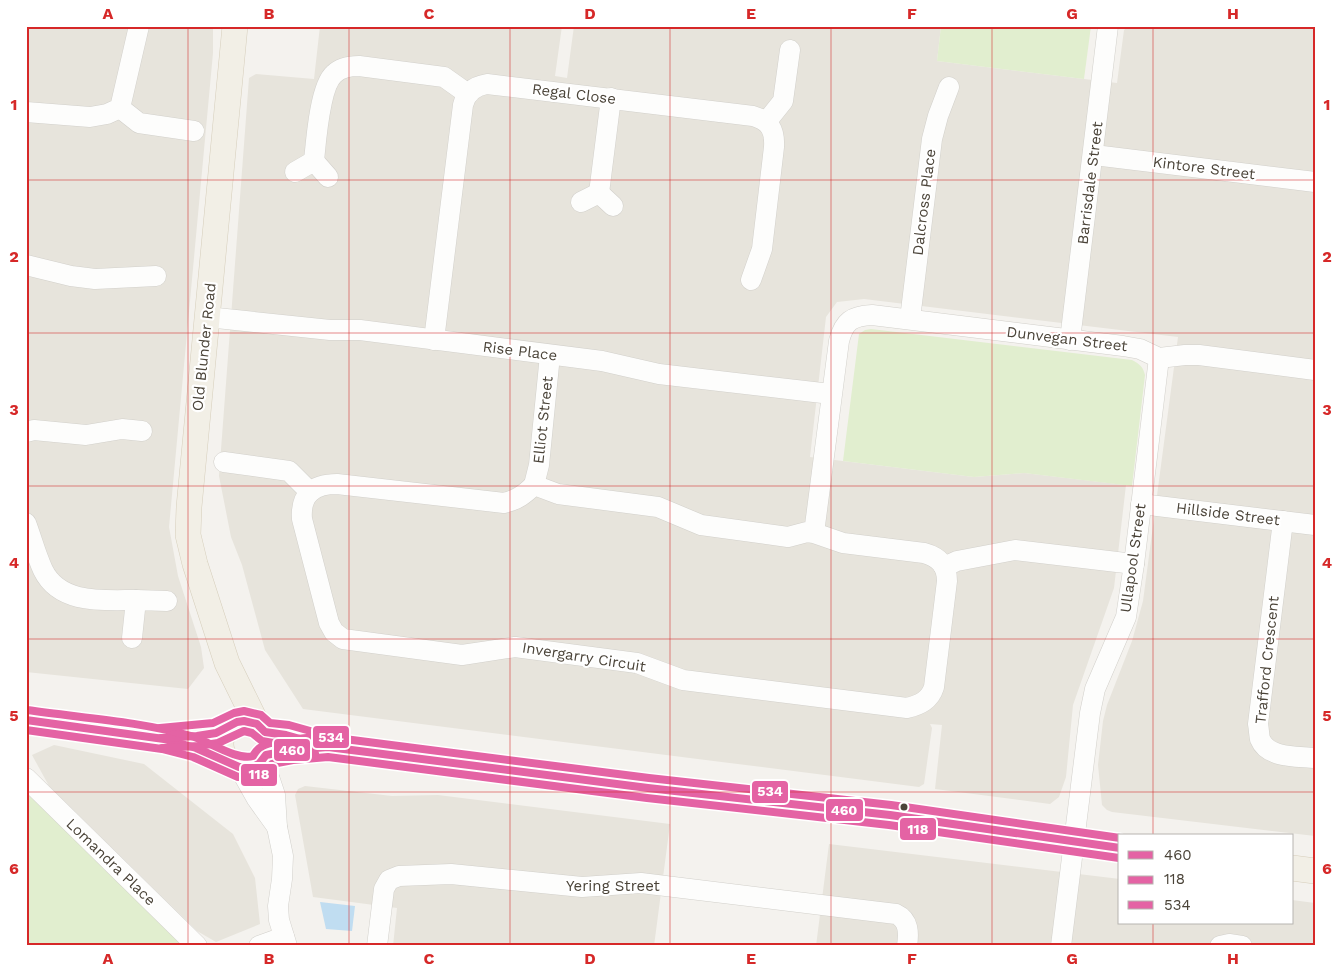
<svg xmlns="http://www.w3.org/2000/svg" width="1341" height="972" font-family="'Work Sans',sans-serif">
  <rect width="100%" height="100%" fill="#f4f2ee"/>
  <!-- residential -->
  <g fill="#e7e4dc">
    <path d="M26,26h187v27l-44,474 9,49 23,71 3,21 -16,21 -162,-17z"/>
    <path d="M320,26h242l-7,50 12,2 7,-52h367l-4,35 180,22 7,-53 5,-4h43l18,2 1,-2h124v810l-203,-24 -5,-2 -5,-5 -4,-40 5,-44 4,-16 25,-64 11,-40 35,-264 -314,-38 -27,3 -11,15 -16,140 164,20 50,-4 102,12 -12,103 -41,117 -7,72 -7,20 -9,7 -115,-15 7,-64 -12,-1 2,4 -8,56 -5,3 -616,-78 -38,-59 -23,-85 -11,-28 -12,-61 30,-398 7,-4 58,5z"/>
    <path d="M54,745l90,19 89,70 22,44 5,46 -44,18 -19,-11 -148,-145 -17,-31z"/>
    <path d="M305,786l87,10 46,-1 232,29 -16,122h-261l4,-38 -84,-11 -18,-102 3,-6z"/>
    <path d="M829,844l291,35v44h172v-23l23,3v43h-499z"/>
  </g>
  <!-- green -->
  <g fill="#e1eecf">
    <path d="M941,26h150l-7,53 -147,-18z"/>
    <path d="M871,329l261,31c8,4 11,7 13,15l-13,111 -108,-13 -50,4 -131,-16 16,-127 6,-4z"/>
    <path d="M26,778l171,168h-171z"/>
  </g>
  <!-- water -->
  <path fill="#c0ddf1" d="M320,902l35,4 -3,25 -26,-2z"/>
  <g fill="none" stroke-linecap="round" stroke-linejoin="round">
    <defs>
      <g id="minor">
        <path d="M120,108l19,15 55,8"/>
        <path d="M26,112l64,5 17,-3 13,-6 19,-82"/>
        <path d="M767,121l16,-20 7,-51"/>
        <path d="M1094,155l221,27"/>
        <path d="M314,161c2,-20 6,-75 20,-87 7,-7 16,-8 25,-8l85,11 24,17"/>
        <path d="M295,172l19,-11 14,16"/>
        <path d="M599,193l12,-95"/>
        <path d="M581,202l18,-9 14,13"/>
        <path d="M26,265l45,11 24,3 61,-3"/>
        <path d="M207,317l123,13h30l242,31 57,13 172,20"/>
        <path d="M910,319l22,-180 6,-23 11,-29"/>
        <path d="M434,340l29,-235c3,-13 12,-19 24,-21l266,32c17,5 22,14 21,31l-12,102 -11,31"/>
        <path d="M1070,340l38,-314"/>
        <path d="M26,432l8,-2 52,5 36,-6 20,2"/>
        <path d="M224,462l65,9 21,21"/>
        <path d="M534,485l5,-20 11,-110"/>
        <path d="M1141,504l174,21"/>
        <path d="M1283,521l-25,203c1,5 1,11 2,15 8,20 38,17 55,19"/>
        <path d="M26,523c6,16 10,32 17,47 17,35 61,30 93,30"/>
        <path d="M814,533l29,10 81,10c15,4 23,13 23,28l-13,106c-4,13 -14,18 -27,21l-224,-28 -46,-17 -122,-16 -53,8 -119,-16 -9,-7 -5,-9 -27,-104c-2,-25 12,-35 35,-35l167,19c13,-3 21,-9 30,-18l24,9 100,13 43,18 87,12 19,-5 7,1 25,-192c5,-20 13,-25 33,-26l251,31 17,3 19,9 26,-3h14l116,15"/>
        <path d="M944,567l13,-6 58,-11 119,14"/>
        <path d="M132,638l4,-38 31,1"/>
        <path d="M263,759l12,36 2,32 6,29 -1,23 -4,27 1,14 8,26"/>
        <path d="M239,767l18,32 20,28"/>
        <path d="M26,778l171,168"/>
        <path d="M259,946l25,-9"/>
        <path d="M377,946l7,-57 5,-9 10,-4 52,-2 131,13 59,-4 255,31c13,6 13,19 11,32"/>
        <path d="M1061,946l29,-233 5,-24 31,-72 8,-53 25,-206"/>
        <path d="M1220,946l9,-2 13,2"/>
      </g>
      <g id="major">
        <path d="M235,26l-46,481 -1,28 7,29 32,99 30,61"/>
        <path d="M26,720l138,19 32,9 35,16"/>
        <circle cx="245" cy="744" r="24"/>
        <path d="M265,732l21,3 42,12 320,41 242,27 230,33"/>
        <path d="M1292,868l23,3"/>
      </g>
    </defs>
    <!-- minor casing -->
    <use href="#minor" stroke="#d2d0cb" stroke-width="21"/>
    <!-- major casing -->
    <use href="#major" stroke="#d6cebb" stroke-width="26"/>
    <!-- minor -->
    <use href="#minor" stroke="#fdfdfc" stroke-width="20"/>
    <!-- major -->
    <use href="#major" stroke="#f2efe6" stroke-width="25"/>
    <defs>
      <g id="bus-1">
        <path d="M26,720l138,19 32,9 43,19h13l7,-3 7,-9 26,-5 36,-3 320,41 242,27 230,33"/>
        <path d="M161,738l36,-2 19,-3 21,-11 7,-1 13,3 8,8 21,3 32,9"/>
      </g>
      <g id="bus-2">
        <path d="M26,730l136,19 31,8 45,20 18,-1 10,-4 6,-8 21,-4 35,-3 319,41 242,27 230,33"/>
        <path d="M162,748l36,-2 20,-3 26,-12 8,2 10,8 22,4 31,9"/>
      </g>
      <g id="bus-3">
        <path d="M27,710c55,8 111,11 164,26 17,5 46,25 62,20 2,-3 4,-7 8,-9 10,-7 55,-10 68,-10l320,41 242,27 229,33"/>
        <path d="M160,728l53,-5 21,-10 10,-2 17,4 9,8 19,2 32,9"/>
      </g>
    </defs>
    <!-- bus-1 casing -->
    <use href="#bus-1" stroke="#fff" stroke-width="11"/>
    <!-- bus-2 casing -->
    <use href="#bus-2" stroke="#fff" stroke-width="11"/>
    <!-- bus-3 casing -->
    <use href="#bus-3" stroke="#fff" stroke-width="11"/>
    <!-- bus-1 -->
    <use href="#bus-1" stroke="#e463a4" stroke-width="8"/>
    <!-- bus-2 -->
    <use href="#bus-2" stroke="#e463a4" stroke-width="8"/>
    <!-- bus-3 -->
    <use href="#bus-3" stroke="#e463a4" stroke-width="8"/>
  </g>
  <!-- grid -->
  <path fill="none" stroke="#d62828" stroke-width="1" stroke-opacity="0.55" d="M188,26v920M349,26v920M510,26v920M670,26v920M831,26v920M992,26v920M1153,26v810M26,180h1289M26,333h1289M26,486h1289M26,639h1289M26,792h1289M1153,923v23"/>
  <!-- markers -->
  <circle fill="#4b4439" stroke="#fff" stroke-width="2" cx="904" cy="807" r="4.5"/>
  <g text-anchor="middle" dominant-baseline="central" stroke-width="4.5" stroke-linejoin="round" paint-order="stroke">
    <!-- street labels -->
    <g font-size="15" fill="#4b4439" stroke="#fff">
      <text transform="translate(574 94) rotate(7)">Regal Close</text>
      <text transform="translate(1204 168) rotate(7)">Kintore Street</text>
      <text transform="translate(1090 183) rotate(-83)">Barrisdale Street</text>
      <text transform="translate(924 202) rotate(-83)">Dalcross Place</text>
      <text transform="translate(1067 339) rotate(7)">Dunvegan Street</text>
      <text transform="translate(204 347) rotate(-84)">Old Blunder Road</text>
      <text transform="translate(520 351) rotate(7)">Rise Place</text>
      <text transform="translate(543 420) rotate(-84)">Elliot Street</text>
      <text transform="translate(1228 514) rotate(7)">Hillside Street</text>
      <text transform="translate(1133 558) rotate(-82)">Ullapool Street</text>
      <text transform="translate(584 657) rotate(9)">Invergarry Circuit</text>
      <text transform="translate(1267 660) rotate(-84)">Trafford Crescent</text>
      <text transform="translate(111 862) rotate(44)">Lomandra Place</text>
      <text x="613" y="886">Yering Street</text>
    </g>
  </g>
  <g stroke="#fff" stroke-width="2">
    <rect x="312" y="725" width="38" height="24" rx="5" fill="#e463a4"/>
    <rect x="273" y="738" width="38" height="24" rx="5" fill="#e463a4"/>
    <rect x="240" y="763" width="38" height="24" rx="5" fill="#e463a4"/>
    <rect x="751" y="780" width="38" height="24" rx="5" fill="#e463a4"/>
    <rect x="825" y="798" width="39" height="24" rx="5" fill="#e463a4"/>
    <rect x="899" y="817" width="38" height="24" rx="5" fill="#e463a4"/>
  </g>
  <g font-size="14" text-anchor="middle" font-weight="bold" fill="#fff">
    <text x="331" y="742">534</text>
    <text x="292" y="755">460</text>
    <text x="259" y="779">118</text>
    <text x="770" y="796">534</text>
    <text x="844" y="815">460</text>
    <text x="918" y="834">118</text>
  </g>
  <!-- border -->
  <rect width="1341" height="972" fill="none" stroke="#ffffff" stroke-width="55"/>
  <!-- legend -->
  <rect x="1118" y="834" width="175" height="90" fill="#ffffff" stroke="#b7b4b0"/>
  <rect x="1128" y="851" width="25" height="8" fill="#e463a4" stroke="#b7b4b0"/>
  <text x="1164" y="860" font-size="15" fill="#4b4439">460</text>
  <rect x="1128" y="876" width="25" height="8" fill="#e463a4" stroke="#b7b4b0"/>
  <text x="1164" y="884" font-size="15" fill="#4b4439">118</text>
  <rect x="1128" y="901" width="25" height="8" fill="#e463a4" stroke="#b7b4b0"/>
  <text x="1164" y="910" font-size="15" fill="#4b4439">534</text>
  <rect x="28" y="28" width="1286" height="916" fill="none" stroke="#d62828" stroke-width="2"/>
  <g font-size="16" text-anchor="middle" font-weight="bold" fill="#d62828">
    <text x="108" y="19">A</text>
    <text x="269" y="19">B</text>
    <text x="429" y="19">C</text>
    <text x="590" y="19">D</text>
    <text x="751" y="19">E</text>
    <text x="912" y="19">F</text>
    <text x="1072" y="19">G</text>
    <text x="1233" y="19">H</text>
    <text x="14" y="110">1</text>
    <text x="1327" y="110">1</text>
    <text x="14" y="262">2</text>
    <text x="1327" y="262">2</text>
    <text x="14" y="415">3</text>
    <text x="1327" y="415">3</text>
    <text x="14" y="568">4</text>
    <text x="1327" y="568">4</text>
    <text x="14" y="721">5</text>
    <text x="1327" y="721">5</text>
    <text x="14" y="874">6</text>
    <text x="1327" y="874">6</text>
    <text x="108" y="964">A</text>
    <text x="269" y="964">B</text>
    <text x="429" y="964">C</text>
    <text x="590" y="964">D</text>
    <text x="751" y="964">E</text>
    <text x="912" y="964">F</text>
    <text x="1072" y="964">G</text>
    <text x="1233" y="964">H</text>
  </g>
</svg>
